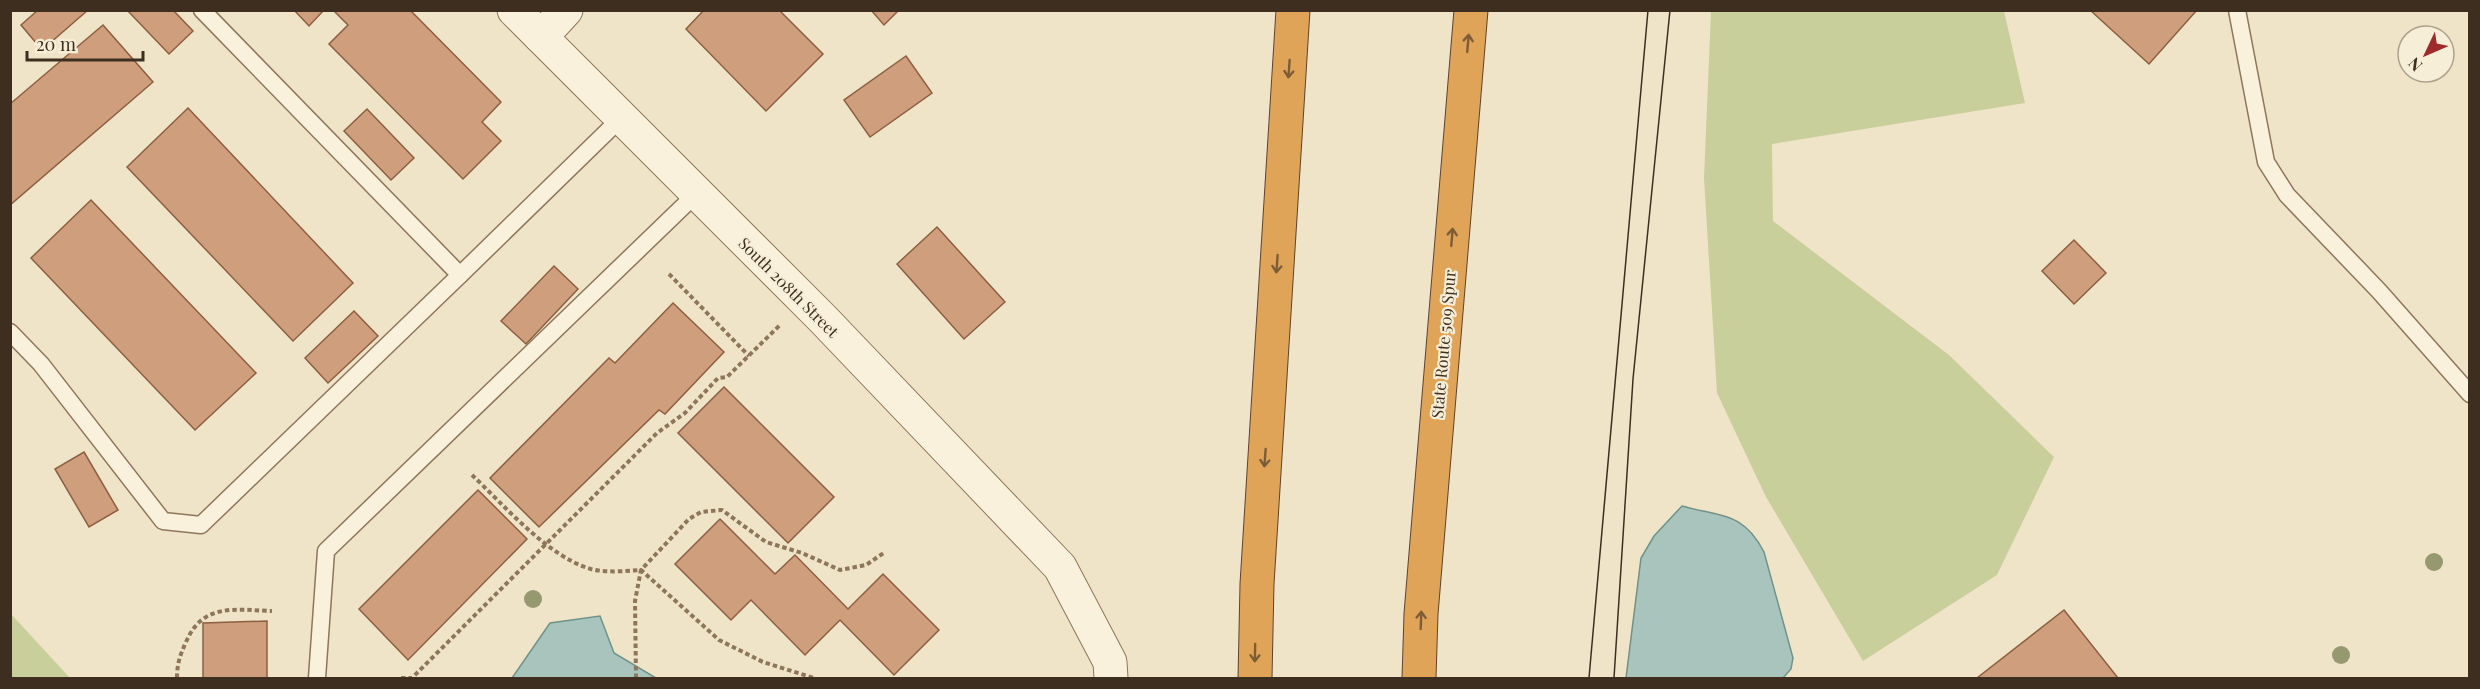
<svg xmlns="http://www.w3.org/2000/svg" width="2480" height="689" font-family="'Playfair Display',serif">
  <rect width="100%" height="100%" fill="#f0e4c8"/>
  <!-- green -->
  <g fill="#c9cf9b">
    <path d="M1711,11h293l21,92 -253,41 1,77 176,134 105,102 -57,118 -134,86 -97,-164 -49,-104 -13,-215z"/>
    <path d="M11,614l59,64h-59z"/>
  </g>
  <!-- water -->
  <g fill="#a9c4bc" stroke="#6f938a" stroke-width="1.5">
    <path d="M1682,506c38,11 61,5 82,46l29,106 -2,11 -8,9h-157l15,-120 13,-22z"/>
    <path d="M600,616l14,37 42,25h-144l38,-55z"/>
  </g>
  <!-- building -->
  <g fill="#cf9f7d" stroke="#8d5f41" stroke-width="1.5">
    <path d="M38,10h50l-46,40 -21,-25z"/>
    <path d="M127,10h46l20,21 -24,23z"/>
    <path d="M294,10h30l-15,16z"/>
    <path d="M333,10h77l91,92 -19,20 19,19 -38,38 -134,-135 19,-19z"/>
    <path d="M779,10l44,44 -57,57 -80,-82 18,-19z"/>
    <path d="M871,10h28l-15,15z"/>
    <path d="M2090,10h107l-48,54z"/>
    <path d="M103,25l50,57 -143,123v-101z"/>
    <path d="M906,56l26,37 -62,44 -26,-37z"/>
    <path d="M188,108l165,175 -60,58 -166,-174z"/>
    <path d="M367,109l47,49 -23,22 -47,-49z"/>
    <path d="M91,200l165,173 -61,57 -164,-172z"/>
    <path d="M937,227l68,75 -41,37 -67,-75z"/>
    <path d="M2074,240l32,33 -32,31 -32,-33z"/>
    <path d="M554,266l24,23 -52,55 -25,-23z"/>
    <path d="M673,303l51,49 -59,62 -6,-4 -120,117 -49,-49 119,-120 6,5z"/>
    <path d="M354,311l24,25 -50,47 -23,-25z"/>
    <path d="M724,387l110,110 -46,46 -110,-110z"/>
    <path d="M84,452l34,58 -29,17 -34,-58z"/>
    <path d="M478,490l49,49 -119,121 -49,-51z"/>
    <path d="M720,519l55,55 20,-19 53,54 35,-35 56,56 -45,45 -54,-55 -35,35 -54,-55 -20,20 -56,-56z"/>
    <path d="M2064,610l54,68h-141z"/>
    <path d="M267,621v57h-64v-55z"/>
  </g>
  <g fill="none" stroke-linecap="round" stroke-linejoin="round">
    <defs>
      <g id="lane">
        <path d="M2237,10l29,152 21,33 92,96 91,103"/>
        <path d="M460,275l161,-157"/>
        <path d="M10,332l31,32 122,157 38,4 259,-250 -258,-265"/>
        <path d="M317,678l9,-127 370,-357"/>
      </g>
      <g id="street">
        <path d="M514,10l309,309 237,248 50,95 1,16"/>
        <path d="M541,37l25,-27"/>
      </g>
      <g id="highway">
        <path d="M1255,678l2,-94 36,-574"/>
        <path d="M1419,678l2,-64 50,-604"/>
      </g>
    </defs>
    <!-- lane casing -->
    <use href="#lane" stroke="#8d765c" stroke-width="19"/>
    <!-- street casing -->
    <use href="#street" stroke="#8d765c" stroke-width="35"/>
    <!-- highway casing -->
    <use href="#highway" stroke="#5b4430" stroke-width="35"/>
    <!-- path -->
    <g stroke="#8d765c" stroke-width="4" stroke-dasharray="4.5 3" stroke-linecap="butt">
      <path d="M669,274l80,82"/>
      <path d="M472,475c32,30 76,82 119,94 16,4 34,2 50,1l78,70 44,22 51,16"/>
      <path d="M177,678c0,-14 3,-23 9,-36 17,-40 50,-32 86,-31"/>
      <path d="M401,678h11l245,-245 28,-20 33,-35 9,-1 53,-52"/>
      <path d="M636,678l-1,-77 6,-31 48,-51 12,-7 21,-2 44,32 36,11 38,17 26,-5 19,-13"/>
    </g>
    <!-- lane -->
    <use href="#lane" stroke="#faf1dc" stroke-width="16"/>
    <!-- street -->
    <use href="#street" stroke="#faf1dc" stroke-width="33"/>
    <!-- highway -->
    <use href="#highway" stroke="#e0a458" stroke-width="33"/>
    <!-- tram -->
    <g stroke="#3d2e20" stroke-width="1.5">
      <path d="M1589,678l59,-668"/>
      <path d="M1614,678l19,-299 37,-369"/>
    </g>
  </g>
  <!-- trees -->
  <g fill="#96986f">
    <circle cx="2434" cy="562" r="9"/>
    <circle cx="533" cy="599" r="9"/>
    <circle cx="2341" cy="655" r="9"/>
  </g>
  <!-- one-way arrows -->
  <defs><path id="oneway-shaft" d="M-6 0H5M1.5-3L5.5 0L1.5 3" fill="none" stroke-width="1.6" stroke-linecap="round" stroke-linejoin="round" transform="scale(1.5)"/></defs>
  <g stroke="#7e5d36">
    <use href="#oneway-shaft" transform="translate(1468 43) rotate(-85)"/>
    <use href="#oneway-shaft" transform="translate(1289 69) rotate(94)"/>
    <use href="#oneway-shaft" transform="translate(1452 237) rotate(-85)"/>
    <use href="#oneway-shaft" transform="translate(1277 264) rotate(94)"/>
    <use href="#oneway-shaft" transform="translate(1265 458) rotate(94)"/>
    <use href="#oneway-shaft" transform="translate(1421 620) rotate(-88)"/>
    <use href="#oneway-shaft" transform="translate(1255 653) rotate(91)"/>
  </g>
  <g text-anchor="middle" dominant-baseline="central" stroke-width="4.5" stroke-linejoin="round" paint-order="stroke">
    <!-- street labels -->
    <g font-size="16" fill="#3d2e20" stroke="#f7eed8">
      <text transform="translate(789 287) rotate(45)">South 208th Street</text>
      <text transform="translate(1443 344) rotate(-85)">State Route 509 Spur</text>
    </g>
  </g>
  <!-- border -->
  <rect width="2480" height="689" fill="none" stroke="#3d2e20" stroke-width="24"/>
  <!-- north arrow -->
  <g transform="translate(2426 54) rotate(226)"><circle r="28" fill="#f7eed8" stroke="#ada18e" stroke-width="1.5"/>
  <path d="M0-4.5L10 22L0 15L-10 22Z" fill="#9e2a2b"/>
  <text y="-9" font-size="16" font-weight="bold" text-anchor="middle" fill="#3d2e20">N</text>
  </g>
  <!-- scale -->
  <path d="M27 51v9h116v-9" fill="none" stroke="#3d2e20" stroke-width="3"/>
  <text x="36" y="51" font-size="18" fill="#3d2e20" stroke="#f7eed8" stroke-width="4.5" paint-order="stroke">20 m</text>
</svg>
